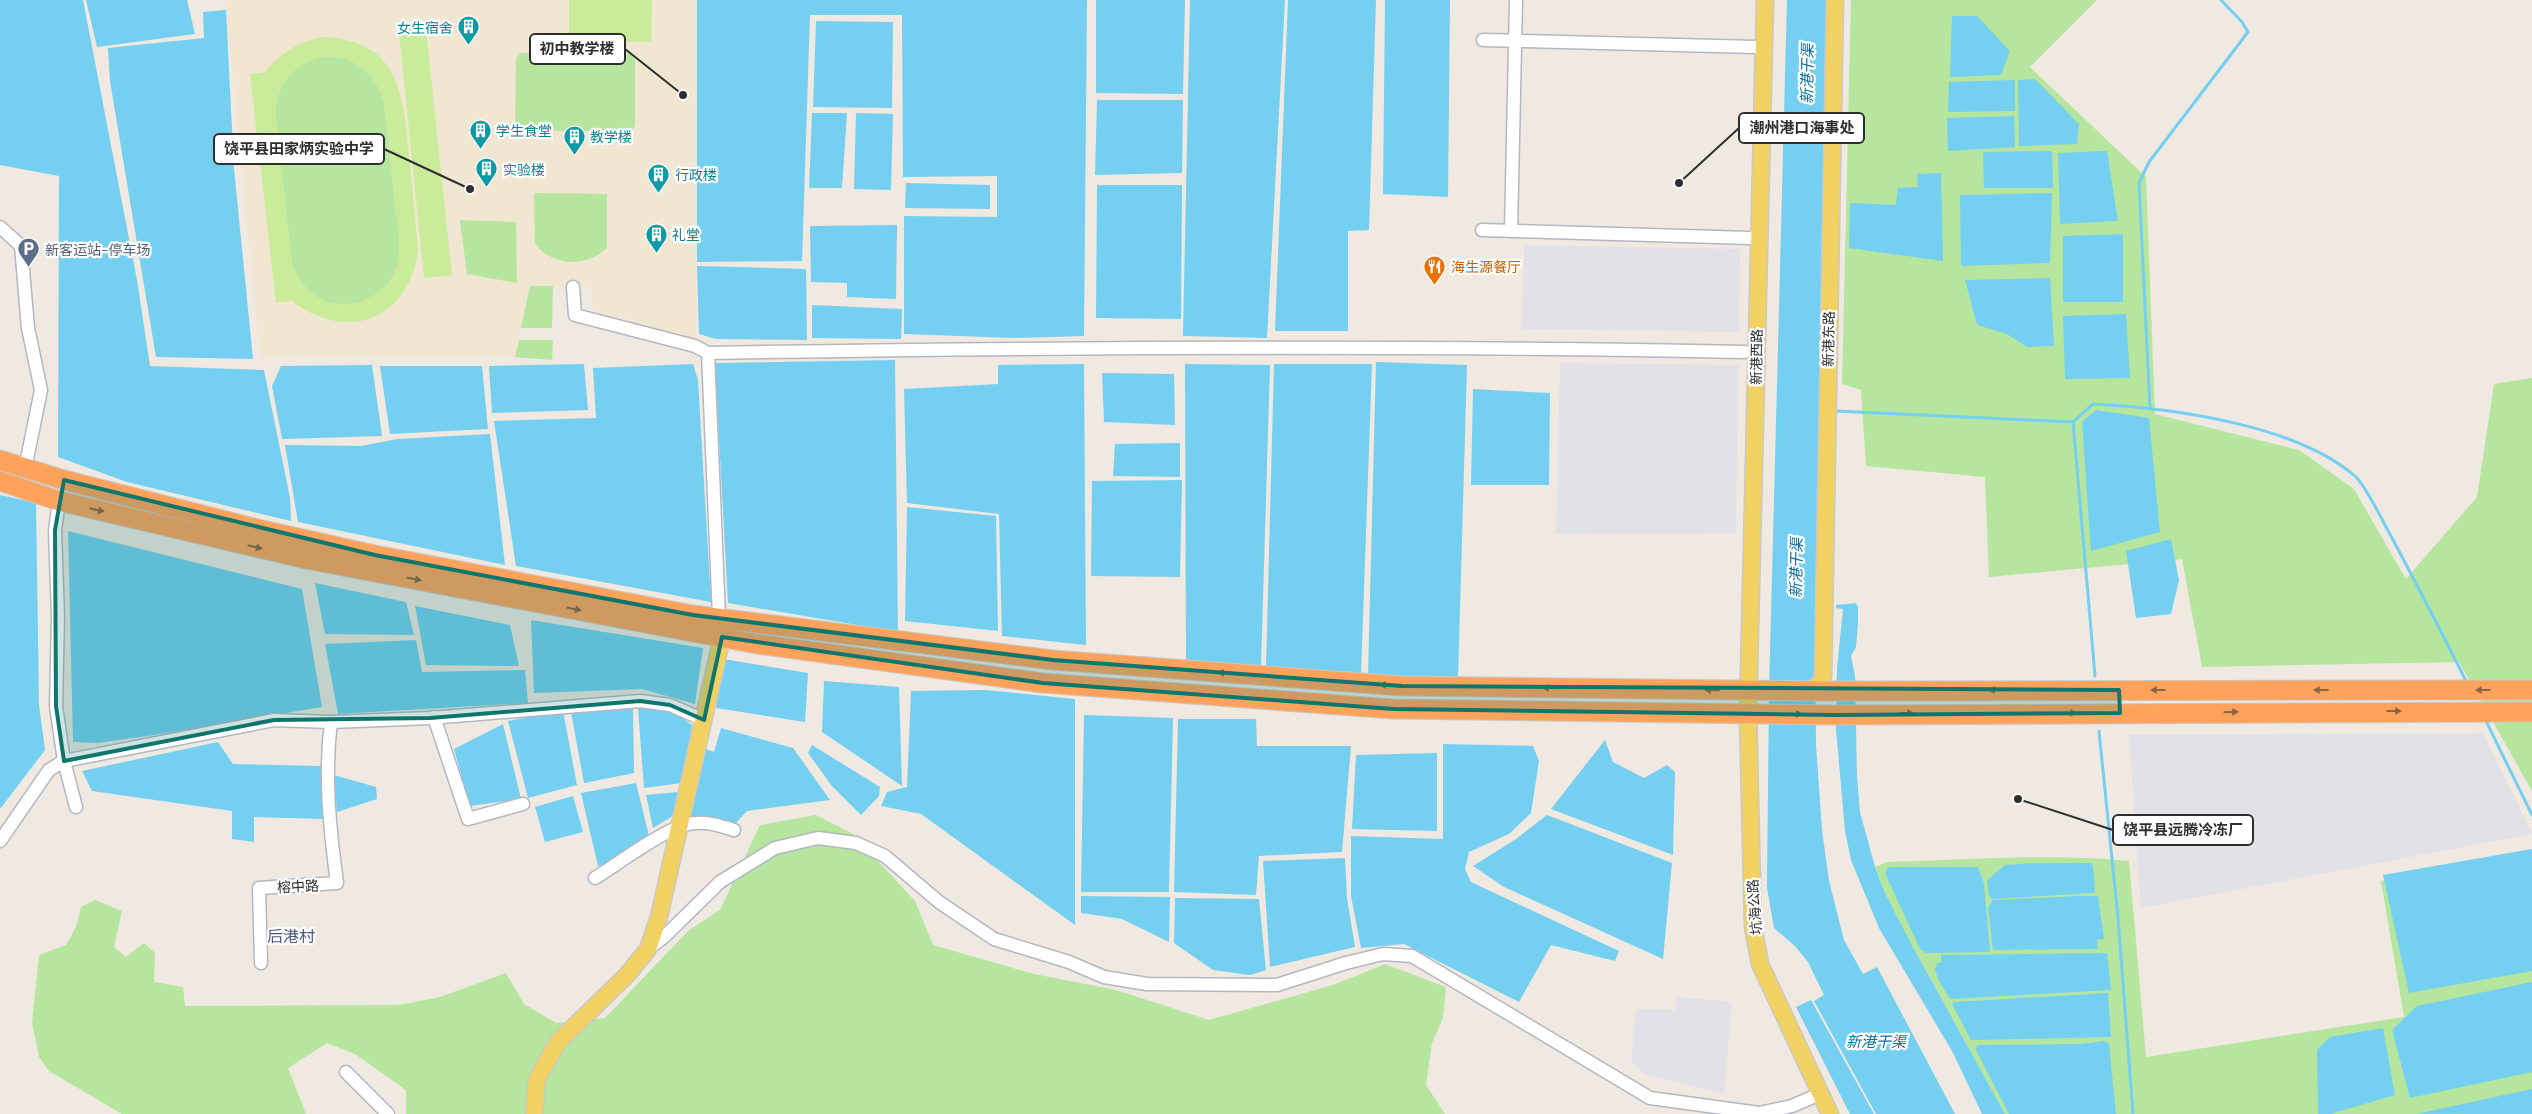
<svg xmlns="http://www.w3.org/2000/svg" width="2532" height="1114" font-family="Manrope,'Noto Sans SC',sans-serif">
  <rect width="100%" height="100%" fill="#efe9e1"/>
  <!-- industrial -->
  <g fill="#e3e1e8">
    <path d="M1524,245l216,4 -1,83 -217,-3z"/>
    <path d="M1560,363l178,2 -2,168 -180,1z"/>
    <path d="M2483,733l49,101 -391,74 -12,-173z"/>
    <path d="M1678,997l54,5 -8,92 -80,-20 -13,-13 5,-52 39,1z"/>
  </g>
  <!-- education -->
  <path fill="#f0e6d1" d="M225,0h472l-1,339 -104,-29 -1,-23 -61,-1 -15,71 -255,1z"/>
  <!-- green -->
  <g fill="#b6e59e">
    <path d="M1851,0h246l-67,67 116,110 9,237 144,36 55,39 52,90 71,-82 17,-113 38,-6v413l-73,-129 -257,5 -20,-108 -193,18 -4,-100 -119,-11 -5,-76 -19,-6z"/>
    <path d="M521,53l110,1 4,6v66l-5,6 -111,-2 -4,-6 1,-66z"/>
    <path d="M329,56c30,3 48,19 55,47 4,34 8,68 11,102 2,19 8,41 2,61 -7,25 -33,40 -59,38 -23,-2 -38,-19 -46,-40l-17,-151c2,-32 22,-53 54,-57z"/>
    <path d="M534,193l73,1v53c-18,21 -56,20 -72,-4z"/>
    <path d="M460,220l56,2 1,61 -50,-9z"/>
    <path d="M530,286h23l-1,42h-31z"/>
    <path d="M519,340h34l-1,20 -37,-3z"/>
    <path d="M816,815l37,19 62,67 18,44 101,29 82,16 93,30 124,-35 52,-21 61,23 -3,31 -11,25 -6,42 19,29h-1039v-24l-51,-36 -28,-11 -39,25 18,46h-184l-73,-43 -10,-14 -7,-34 7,-68 27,-10 10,-18 5,-20 14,-7 27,11 -8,36 12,10 18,-14 11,10 -1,29 29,5 2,19 214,-1 41,-8 66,-24 18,31 32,19 49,-5 83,-87 32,-21 40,-85z"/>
    <path d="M2532,855v259h-527l-91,-165 -29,-56 -10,-26 12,-5c80,-2 162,-9 242,-1l17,196 258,-40 -23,-136z"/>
  </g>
  <!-- pitch -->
  <g fill="#c9ec9a" fill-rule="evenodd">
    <path d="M569,0h83l-1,42 -82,-1z"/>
    <path d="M426,30l26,245 -28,3 -25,-246z"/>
    <path d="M324,37c75,4 79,56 85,117 3,32 6,64 9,96 -9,70 -71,93 -126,51l-16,2 -26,-229 15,-2c17,-20 33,-30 59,-35zM329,56c30,3 48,19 55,47 4,34 8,68 11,102 2,19 8,41 2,61 -7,25 -33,40 -59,38 -23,-2 -38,-19 -46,-40l-17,-151c2,-32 22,-53 54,-57z"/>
  </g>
  <!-- water -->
  <g fill="#75cff0">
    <path d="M0,0h83l54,280 13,86 114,4 26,128 1,23 -164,-39 -69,-25 1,-281 -59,-11z"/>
    <path d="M86,0h101l8,34 -98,13z"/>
    <path d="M697,0h390l-3,336 -71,2 -109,-4v-118l93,1v-41l-94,1 -1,-162h-92l-8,246 -105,1z"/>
    <path d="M1096,0h89l-2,94 -87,-1z"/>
    <path d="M1190,0h95l-18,338 -84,-2z"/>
    <path d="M1288,0h88l-7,230 -21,1v100h-73z"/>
    <path d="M1385,0h65l-2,197 -65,-3z"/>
    <path d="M1787,0h39l-11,623 1,122 6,85 7,51 15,59 19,34 14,-7 78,147h-79l-62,-113 10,-6 -16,-33 -13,-16 -21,-18 -7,-40 2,-197z"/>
    <path d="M226,10l8,159 19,190 -97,-2 -46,-276 -2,-33 96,-10 -1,-26z"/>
    <path d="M1952,16h25l33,35 -9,24 -51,2z"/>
    <path d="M816,21l77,1 -1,86 -79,-1z"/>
    <path d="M2035,79l44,45 -2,20 -58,2 -1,-66z"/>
    <path d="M2015,80v31l-67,1 1,-30z"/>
    <path d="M1097,100h86l-1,73 -87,2z"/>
    <path d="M812,113h35l-5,75h-33z"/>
    <path d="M856,113l37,1 -2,76 -37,-1z"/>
    <path d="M2014,116l1,31 -67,4 -1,-33z"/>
    <path d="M2052,151l1,37h-69l-1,-36z"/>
    <path d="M2107,151l11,70 -58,3 -2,-71z"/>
    <path d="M1941,173l2,88 -94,-13 1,-45 46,2 2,-17 20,-1 -1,-13z"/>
    <path d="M906,183l84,2v24l-85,-1z"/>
    <path d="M1097,185h85l-1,134 -85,-1z"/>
    <path d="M2052,193l-2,70 -89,3 -1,-71z"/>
    <path d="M897,225l-1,74 -49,-2v-14l-36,-1 -1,-56z"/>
    <path d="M2123,234v68h-60v-66z"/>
    <path d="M697,266l109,3 1,71 -91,-1 -17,-5z"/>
    <path d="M2050,278l4,68 -27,1 -20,-13 -30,-9 -12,-45z"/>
    <path d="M812,305l90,4 -1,30 -89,-1z"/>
    <path d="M2126,314l4,64 -65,1 -2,-63z"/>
    <path d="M895,360l3,272 -170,-29 -13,-240z"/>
    <path d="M1376,362l91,3 -9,313 -90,-3z"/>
    <path d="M584,364l4,46 -96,3 -3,-47z"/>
    <path d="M693,364l5,16 13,222 -195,-36 -22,-145 102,-3 -3,-50z"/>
    <path d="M1084,364l2,281 -84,-9 -3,-122 -92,-11 -3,-114 94,-5v-19z"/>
    <path d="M1185,364l85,1 -9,301 -75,-6z"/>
    <path d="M1274,364h98l-11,310 -95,-7z"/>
    <path d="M372,365l10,71 -100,3 -10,-53 9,-20z"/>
    <path d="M380,366h102l6,63 -98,5z"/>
    <path d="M1102,373l72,1 1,51 -71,-3z"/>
    <path d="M1473,389l77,4 -1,92h-78z"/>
    <path d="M2096,410l53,8 11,114 -69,19 -9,-129z"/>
    <path d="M490,434l15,131 -207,-43 -13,-77 76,1 36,-7z"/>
    <path d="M1180,443v34l-67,-1 2,-32z"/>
    <path d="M1182,480l-2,97 -89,-1 1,-95z"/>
    <path d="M0,495l36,8 3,202 6,45 -45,59z"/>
    <path d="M907,507l89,9 2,115 -93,-10z"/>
    <path d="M68,531l234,58 20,118 -174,29 -51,7 -24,-1z"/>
    <path d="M2171,539l8,41 -8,34 -35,4 -10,-67z"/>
    <path d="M315,583l91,19 8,33 -89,-1z"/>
    <path d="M1856,603l2,4v16l-2,24 -5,9 4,20 2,100 3,36 15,55 10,26 29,56 91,165h-23l-30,-63 -73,-123 -28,-68 -6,-29 -9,-102 1,-61 6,-59 -7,-1v-3z"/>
    <path d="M415,606l95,19 9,41 -93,-1z"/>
    <path d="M531,620l172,28 -8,56 -53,-15 -108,4z"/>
    <path d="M416,640l6,32 103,-2 3,33 -190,11 -13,-70z"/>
    <path d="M723,659l85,14 -3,49 -89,-14z"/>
    <path d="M824,681l75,6 3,99 -80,-54z"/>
    <path d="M985,690l90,9v226l-154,-111 -40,-8 6,-14 20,-5 4,-96z"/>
    <path d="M633,707l1,66 -50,10 -13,-71z"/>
    <path d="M638,708l35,3 19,14 -10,58 -38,5z"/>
    <path d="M563,711l14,74 -49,13 -20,-77z"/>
    <path d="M1084,715l89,3 -4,174h-88z"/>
    <path d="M1178,719h78l1,27h94l-9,106 -83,4 -3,39 -82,-3z"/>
    <path d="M503,724l18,75 -51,7 -16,-57z"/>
    <path d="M721,728l72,20 37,52 -83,11 -11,12 -48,-5 18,-69 8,3z"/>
    <path d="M1605,740l8,22 31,16 23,-13 8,7 -2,83 -122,-46z"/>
    <path d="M218,742l15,22 88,2 4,53 -71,-2v25l-22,-3v-28l-140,-20 -10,-20z"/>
    <path d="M1443,744l90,2 6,15 -8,52 -22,21 -40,18 -4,17 6,13 148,69 -4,10 -64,-16 -32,57 -115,-58 -43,4 -10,-52v-60l92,3z"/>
    <path d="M812,745l68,42 -1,9 -18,19 -29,-29 -24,-33z"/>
    <path d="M1437,753v78l-85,-2 4,-74z"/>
    <path d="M334,775l42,12 1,12 -40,13z"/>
    <path d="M636,783l13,53 -34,27 -17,3 -17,-73z"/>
    <path d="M678,792l-2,22 -23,14 -7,-33z"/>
    <path d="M573,796l10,36 -38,10 -10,-35z"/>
    <path d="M1547,815l125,48 -9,96 -159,-72 -31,-21 43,-27z"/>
    <path d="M2532,849v122l-123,22 -26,-118z"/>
    <path d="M1345,858l2,40 8,49 -85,20 -7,-106z"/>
    <path d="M2033,863h58l2,3 2,24 -2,3 -101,6 -3,-3 -2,-16 18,-15z"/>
    <path d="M1889,867h89l6,17 6,68 -64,1 -6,-4 -35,-76z"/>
    <path d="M1081,896l89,1 -1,45 -47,-23 -41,-6z"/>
    <path d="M2078,896h20l6,43 -7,1 1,9 -105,1 -5,-43 5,-7z"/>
    <path d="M1175,898l84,1 7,71 -16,5 -37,-5 -39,-27z"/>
    <path d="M2107,953l4,37 -161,9 -11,-18 -4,-11 2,-7h4v-8z"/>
    <path d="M2532,982v90l-122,26 -18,-68 25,-24z"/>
    <path d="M2108,993l3,44 -140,3 -19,-36 3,-2z"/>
    <path d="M1811,1000l63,114h-24l-54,-107z"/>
    <path d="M2383,1028l12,67 -65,19h-12l-1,-64 13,-13z"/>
    <path d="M2104,1041l5,3 7,70h-107l-34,-66 3,-3 104,-1z"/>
    <path d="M2532,1089v25h-116z"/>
  </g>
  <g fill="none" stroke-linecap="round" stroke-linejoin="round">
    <!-- stream -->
    <g stroke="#75cff0" stroke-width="3">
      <path d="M2150,409l-11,-226 10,-21 99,-130 -6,-10 -21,-22"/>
      <path d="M1836,411l237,11 22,254"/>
      <path d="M2073,422l20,-18c77,4 203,20 263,73 11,11 27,45 35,59 26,49 52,99 77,149"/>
      <path d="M2485,719l47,96"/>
      <path d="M2099,731l19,187 15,196"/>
    </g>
    <defs>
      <g id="minor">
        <path d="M1483,40l272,7"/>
        <path d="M0,227l21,19 7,82 13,62 -16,79"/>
        <path d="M1482,230l268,8"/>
        <path d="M1511,231l5,-231"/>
        <path d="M573,287l2,28 120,31 13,7 11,264"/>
        <path d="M708,353c346,-6 692,-8 1037,-1"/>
        <path d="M59,501l-4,29 3,87 -2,89 8,55 12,46"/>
        <path d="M434,717l34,102 55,-15"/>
        <path d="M0,841l49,-71 15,-9 210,-41 57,2 99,-4 210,-17 30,4 34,15"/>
        <path d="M595,878c23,-14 76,-55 101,-55 13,-1 25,3 38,7"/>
        <path d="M648,949l16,-12 56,-55 55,-34 43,-10 38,5 29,13 54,46 55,37 75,23 35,15 43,7 130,1 69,-22 37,-9 29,2 238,142 109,15 33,-7 23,-10"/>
        <path d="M261,963l-2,-75 78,-5c-7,-53 -13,-107 -6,-161"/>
        <path d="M346,1072l42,42"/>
      </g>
      <g id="major">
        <path d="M1765,0l-17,714 5,213 7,37 70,150"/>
        <path d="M1810,691l9,-6 4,-8 12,-677"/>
        <path d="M534,1114l3,-35 21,-37 69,-67 21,-26 11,-32 63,-280"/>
      </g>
      <g id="highway">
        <path d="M0,460l64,20 194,49 117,26 318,60 360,45 349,26 422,5 708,-1"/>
        <path d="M0,481l59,20 247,58 451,85 286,39 350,26 442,6 697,-3"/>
      </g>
    </defs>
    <!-- minor casing -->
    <use href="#minor" stroke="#b4b7c1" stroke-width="15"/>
    <!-- major casing -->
    <use href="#major" stroke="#c9c9c9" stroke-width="19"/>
    <!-- highway casing -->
    <use href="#highway" stroke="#c9c9c9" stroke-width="21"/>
    <!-- minor -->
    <use href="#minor" stroke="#fff" stroke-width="12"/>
    <!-- major -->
    <use href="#major" stroke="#f2d163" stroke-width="16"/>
    <!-- highway -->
    <use href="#highway" stroke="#ffa35c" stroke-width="19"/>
  </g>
  <!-- one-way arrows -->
  <defs><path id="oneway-solid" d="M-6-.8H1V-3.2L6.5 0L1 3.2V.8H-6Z" transform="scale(1.25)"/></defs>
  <g fill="#8c6343">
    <use href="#oneway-solid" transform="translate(97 510) rotate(13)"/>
    <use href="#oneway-solid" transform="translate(255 547) rotate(13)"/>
    <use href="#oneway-solid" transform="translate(414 579) rotate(11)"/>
    <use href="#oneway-solid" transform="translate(574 609) rotate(11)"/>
    <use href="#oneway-solid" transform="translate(1225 673) rotate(-176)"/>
    <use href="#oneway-solid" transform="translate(1387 685) rotate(-176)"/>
    <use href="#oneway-solid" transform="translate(1550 688) rotate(-179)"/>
    <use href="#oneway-solid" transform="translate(1712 690) rotate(-179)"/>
    <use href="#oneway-solid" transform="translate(1996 690) rotate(180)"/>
    <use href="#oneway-solid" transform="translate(2158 690) rotate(180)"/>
    <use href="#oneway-solid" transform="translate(2321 690) rotate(180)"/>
    <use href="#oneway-solid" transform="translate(2483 690) rotate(180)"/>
    <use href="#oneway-solid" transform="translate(2394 711)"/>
    <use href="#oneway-solid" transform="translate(2231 712) rotate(-1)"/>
    <use href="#oneway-solid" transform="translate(1906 713) rotate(-1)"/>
    <use href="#oneway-solid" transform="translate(2069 713)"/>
    <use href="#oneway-solid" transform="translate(1795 714)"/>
  </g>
  <!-- marked area -->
  <path fill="#0f766e" fill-opacity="0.2" stroke="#0f766e" stroke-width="4" stroke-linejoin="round" d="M64,480l311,75 318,60 360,45 349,26 717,4 1,23 -285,2 -442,-6 -350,-26 -321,-46 -18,83 -34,-15 -30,-4 -210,17 -156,2 -210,41 -8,-55 -1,-176z"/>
  <!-- icons -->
  <defs>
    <symbol id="building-pin" viewBox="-11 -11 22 30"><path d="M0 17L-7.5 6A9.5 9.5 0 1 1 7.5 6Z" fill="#0f9aa8" stroke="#fff"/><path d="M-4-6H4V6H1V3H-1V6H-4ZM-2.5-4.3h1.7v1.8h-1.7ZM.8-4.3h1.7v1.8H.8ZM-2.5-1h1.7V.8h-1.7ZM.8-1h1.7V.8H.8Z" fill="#fff"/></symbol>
    <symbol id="parking-pin" viewBox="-11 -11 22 30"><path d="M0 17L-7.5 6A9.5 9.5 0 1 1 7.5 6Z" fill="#5c6f8a" stroke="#fff"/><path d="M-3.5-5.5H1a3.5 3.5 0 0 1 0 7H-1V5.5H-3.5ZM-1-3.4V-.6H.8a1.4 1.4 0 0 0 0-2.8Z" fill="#fff"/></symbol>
    <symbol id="restaurant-pin" viewBox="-11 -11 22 30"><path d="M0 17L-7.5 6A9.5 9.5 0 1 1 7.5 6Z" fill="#e8710a" stroke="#fff"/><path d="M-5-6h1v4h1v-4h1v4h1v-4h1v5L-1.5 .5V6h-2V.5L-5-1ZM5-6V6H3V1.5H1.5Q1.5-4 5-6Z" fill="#fff"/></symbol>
  </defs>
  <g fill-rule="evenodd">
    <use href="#building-pin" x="456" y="14" width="25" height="34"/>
    <use href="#building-pin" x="468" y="118" width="25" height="34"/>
    <use href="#building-pin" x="562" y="124" width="25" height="34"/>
    <use href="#building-pin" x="474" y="156" width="25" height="34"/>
    <use href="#building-pin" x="646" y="162" width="25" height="34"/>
    <use href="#building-pin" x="644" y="222" width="25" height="34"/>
    <use href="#parking-pin" x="16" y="236" width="25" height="34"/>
    <use href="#restaurant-pin" x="1422" y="254" width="25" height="34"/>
  </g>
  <g text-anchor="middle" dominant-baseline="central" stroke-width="4.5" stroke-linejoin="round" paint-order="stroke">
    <!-- culture labels -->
    <g font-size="14" fill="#0d838f" stroke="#fff" text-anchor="start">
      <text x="453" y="27" text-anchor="end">女生宿舍</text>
      <text x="496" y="130">学生食堂</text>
      <text x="590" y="136">教学楼</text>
      <text x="503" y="169">实验楼</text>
      <text x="675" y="174">行政楼</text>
      <text x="672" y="234">礼堂</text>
    </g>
    <!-- service labels -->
    <g font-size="14" fill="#4e5e75" stroke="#fff" text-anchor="start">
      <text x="45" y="249">新客运站--停车场</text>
    </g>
    <!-- food labels -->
    <g font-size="14" fill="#c56008" stroke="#fff" text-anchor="start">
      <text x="1451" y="266">海生源餐厅</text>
    </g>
    <!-- street labels -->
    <g font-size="14" fill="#2e2e2e" stroke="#fff">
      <text transform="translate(1828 339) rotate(-89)">新港东路</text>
      <text transform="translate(1756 357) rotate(-89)">新港西路</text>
      <text transform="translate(298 886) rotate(-3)">榕中路</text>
      <text transform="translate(1754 907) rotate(-94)">坑海公路</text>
    </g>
    <!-- water labels -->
    <g font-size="15" font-style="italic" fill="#0d6fa3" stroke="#fff">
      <text transform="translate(1807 74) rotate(-89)">新港干渠</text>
      <text transform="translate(1796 568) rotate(-89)">新港干渠</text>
      <text x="1876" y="1041">新港干渠</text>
    </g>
    <!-- quarter labels -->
    <g font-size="16" fill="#4d5680" stroke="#fff">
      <text x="291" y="936">后港村</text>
    </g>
  </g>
  <!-- callouts -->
  <path fill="none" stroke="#2e2e2e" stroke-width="2" d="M683 95L625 49M1679 183L1739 128M470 189L384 149M2018 799L2113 830"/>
  <g fill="#2e2e2e" stroke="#fff" stroke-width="2">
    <circle cx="683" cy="95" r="5"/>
    <circle cx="1679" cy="183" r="5"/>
    <circle cx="470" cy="189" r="5"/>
    <circle cx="2018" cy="799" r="5"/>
  </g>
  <g fill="#fff" stroke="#2e2e2e" stroke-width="2">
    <rect x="530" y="34" width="95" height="30" rx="5"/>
    <rect x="1739" y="113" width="125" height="30" rx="5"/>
    <rect x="214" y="134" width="170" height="30" rx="5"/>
    <rect x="2113" y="815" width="140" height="30" rx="5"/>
  </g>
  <g font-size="15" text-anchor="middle" font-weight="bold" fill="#2e2e2e">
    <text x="577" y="54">初中教学楼</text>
    <text x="1802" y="133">潮州港口海事处</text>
    <text x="299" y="154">饶平县田家炳实验中学</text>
    <text x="2183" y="835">饶平县远腾冷冻厂</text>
  </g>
</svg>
